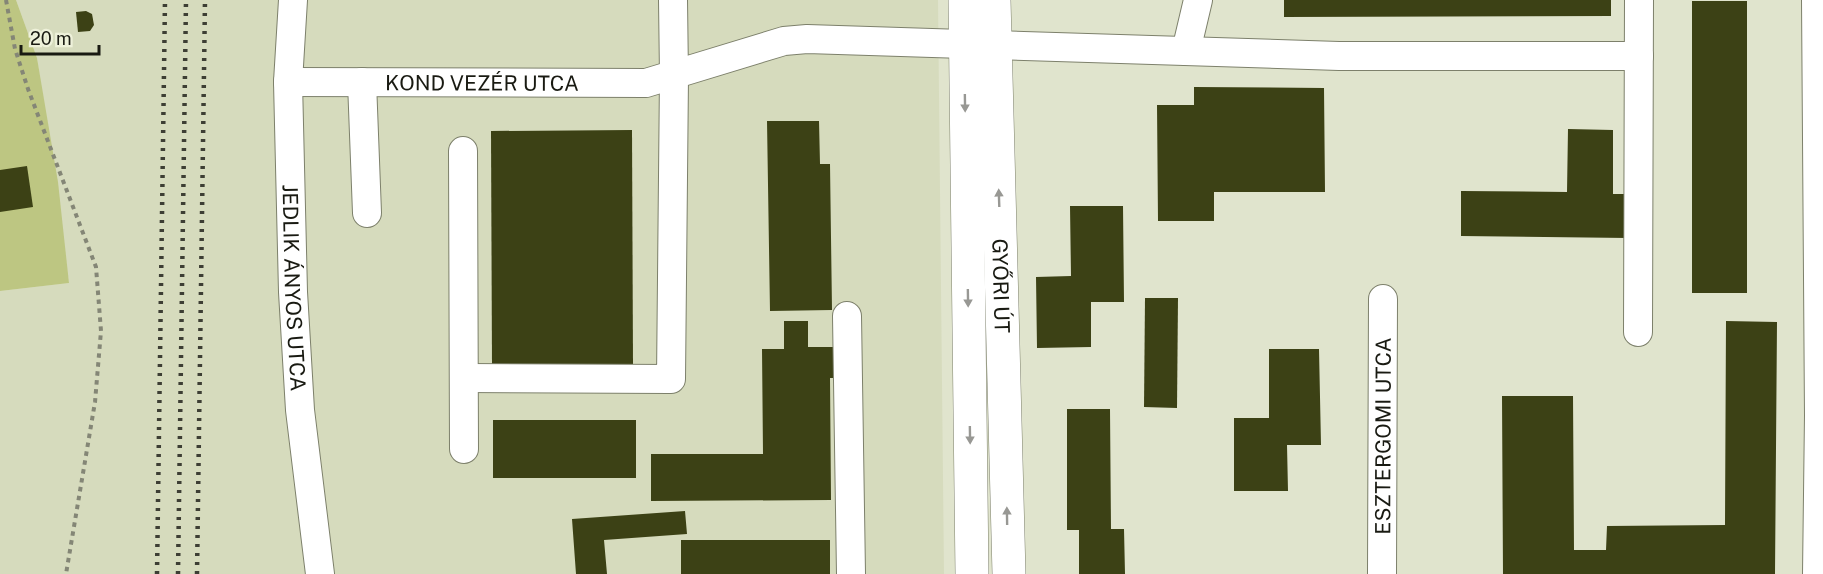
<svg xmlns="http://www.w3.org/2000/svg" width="1823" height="574" font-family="'Public Sans',sans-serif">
  <rect width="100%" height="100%" fill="#e0e4cd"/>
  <!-- built -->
  <path fill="#d6dbbd" d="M16,0h922l6,574h-944v-283l69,-8 -32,-225z"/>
  <!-- green -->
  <path fill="#bdc682" d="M0,0h16l21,58 21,124 11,101 -69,8z"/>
  <!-- building -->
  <g fill="#3c4115">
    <path d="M1284,0h327v16l-327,1z"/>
    <rect x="1692" y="1" width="55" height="292"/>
    <path d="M86,11l6,3 2,11 -4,6 -12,1 -2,-20z"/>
    <path d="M1194,87l130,1 1,104h-111v29h-56l-1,-116h37z"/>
    <path d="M767,121h52l1,43h10l2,146 -62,1z"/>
    <path d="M1568,129l45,1v64h15v44l-167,-2v-45l106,1z"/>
    <path d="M632,130l1,235h-141l-1,-234z"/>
    <path d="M27,166l6,41 -33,5v-42z"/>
    <path d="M1070,206h53l1,96h-33v45l-54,1 -1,-71 35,-1z"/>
    <path d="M1145,298h33l-1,110 -33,-1z"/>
    <path d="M784,321h24v26h37v31h-15l1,122 -180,1v-47h112l-1,-105h22z"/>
    <path d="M1726,321l51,1 -2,252h-272l-1,-178h71l1,154h32l1,-24 118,-1z"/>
    <path d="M1269,349h50l2,96h-34l1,46h-54v-73h35z"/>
    <path d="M1067,409h43l1,120h13l1,45h-46v-44h-12z"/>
    <rect x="493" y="420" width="143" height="58"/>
    <path d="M685,511l2,23 -83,6 3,34h-31l-4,-55z"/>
    <rect x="681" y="540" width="149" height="34"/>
  </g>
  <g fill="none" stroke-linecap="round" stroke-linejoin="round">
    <defs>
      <g id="minor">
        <path id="s1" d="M293,0l-5,82 5,210 7,118 20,164"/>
        <path d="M1816,0l3,415 -2,159"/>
        <path d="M1186,51l12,-51"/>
        <path id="s2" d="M288,82l358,1 138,-42 23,-2 532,17h300"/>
        <path d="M362,82l5,131"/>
        <path d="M463,151l1,298"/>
        <path d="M847,316l4,258"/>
        <path d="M1638,332l1,-332"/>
        <path d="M465,378l206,1 3,-303 -1,-76"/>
        <path id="s3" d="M1382,574l1,-275"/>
      </g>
      <g id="major">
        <path d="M965,0l7,574"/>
        <path id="s4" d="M994,0l15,574"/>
      </g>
    </defs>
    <!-- minor casing -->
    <use href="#minor" stroke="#7d806b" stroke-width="30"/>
    <!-- major casing -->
    <use href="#major" stroke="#7d806b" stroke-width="34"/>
    <!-- path -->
    <path stroke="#848676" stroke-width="4" stroke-dasharray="4.5 4.5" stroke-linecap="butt" d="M6,0l9,49 13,40 68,178 5,64 -6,71 -29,172"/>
    <!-- minor -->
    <use href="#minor" stroke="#fff" stroke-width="28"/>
    <!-- major -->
    <use href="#major" stroke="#fff" stroke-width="33"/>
    <!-- rail -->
    <g stroke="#3d3e34" stroke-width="4.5" stroke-dasharray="3 6" stroke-linecap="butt">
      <path d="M157,574l8,-574"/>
      <path d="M178,574l8,-574"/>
      <path d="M197,574l8,-574"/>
    </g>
  </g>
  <!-- one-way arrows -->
  <defs><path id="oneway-solid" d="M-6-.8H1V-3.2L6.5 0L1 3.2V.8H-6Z" transform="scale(1.5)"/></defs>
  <g fill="#989894">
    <use href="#oneway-solid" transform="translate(965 103) rotate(89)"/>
    <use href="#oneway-solid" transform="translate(999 198) rotate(-92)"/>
    <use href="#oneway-solid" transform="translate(968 298) rotate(89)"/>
    <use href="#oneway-solid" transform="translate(970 435) rotate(89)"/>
    <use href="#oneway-solid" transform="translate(1007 516) rotate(-91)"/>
  </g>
  <g text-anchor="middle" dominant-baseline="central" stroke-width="6" stroke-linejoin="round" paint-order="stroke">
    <!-- street labels -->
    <g font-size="21" fill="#191a12" stroke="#eef1da">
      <text stroke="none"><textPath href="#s2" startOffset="194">KOND VEZÉR UTCA</textPath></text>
      <text stroke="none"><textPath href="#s4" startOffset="286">GYŐRI ÚT</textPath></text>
      <text stroke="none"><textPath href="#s1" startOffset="288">JEDLIK ÁNYOS UTCA</textPath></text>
      <text stroke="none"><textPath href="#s3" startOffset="138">ESZTERGOMI UTCA</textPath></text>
    </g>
  </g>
  <!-- scale -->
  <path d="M21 45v9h78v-9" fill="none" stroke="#191a12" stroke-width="3"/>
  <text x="30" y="45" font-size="18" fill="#191a12" stroke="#eef1da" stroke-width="4.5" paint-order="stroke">20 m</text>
</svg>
